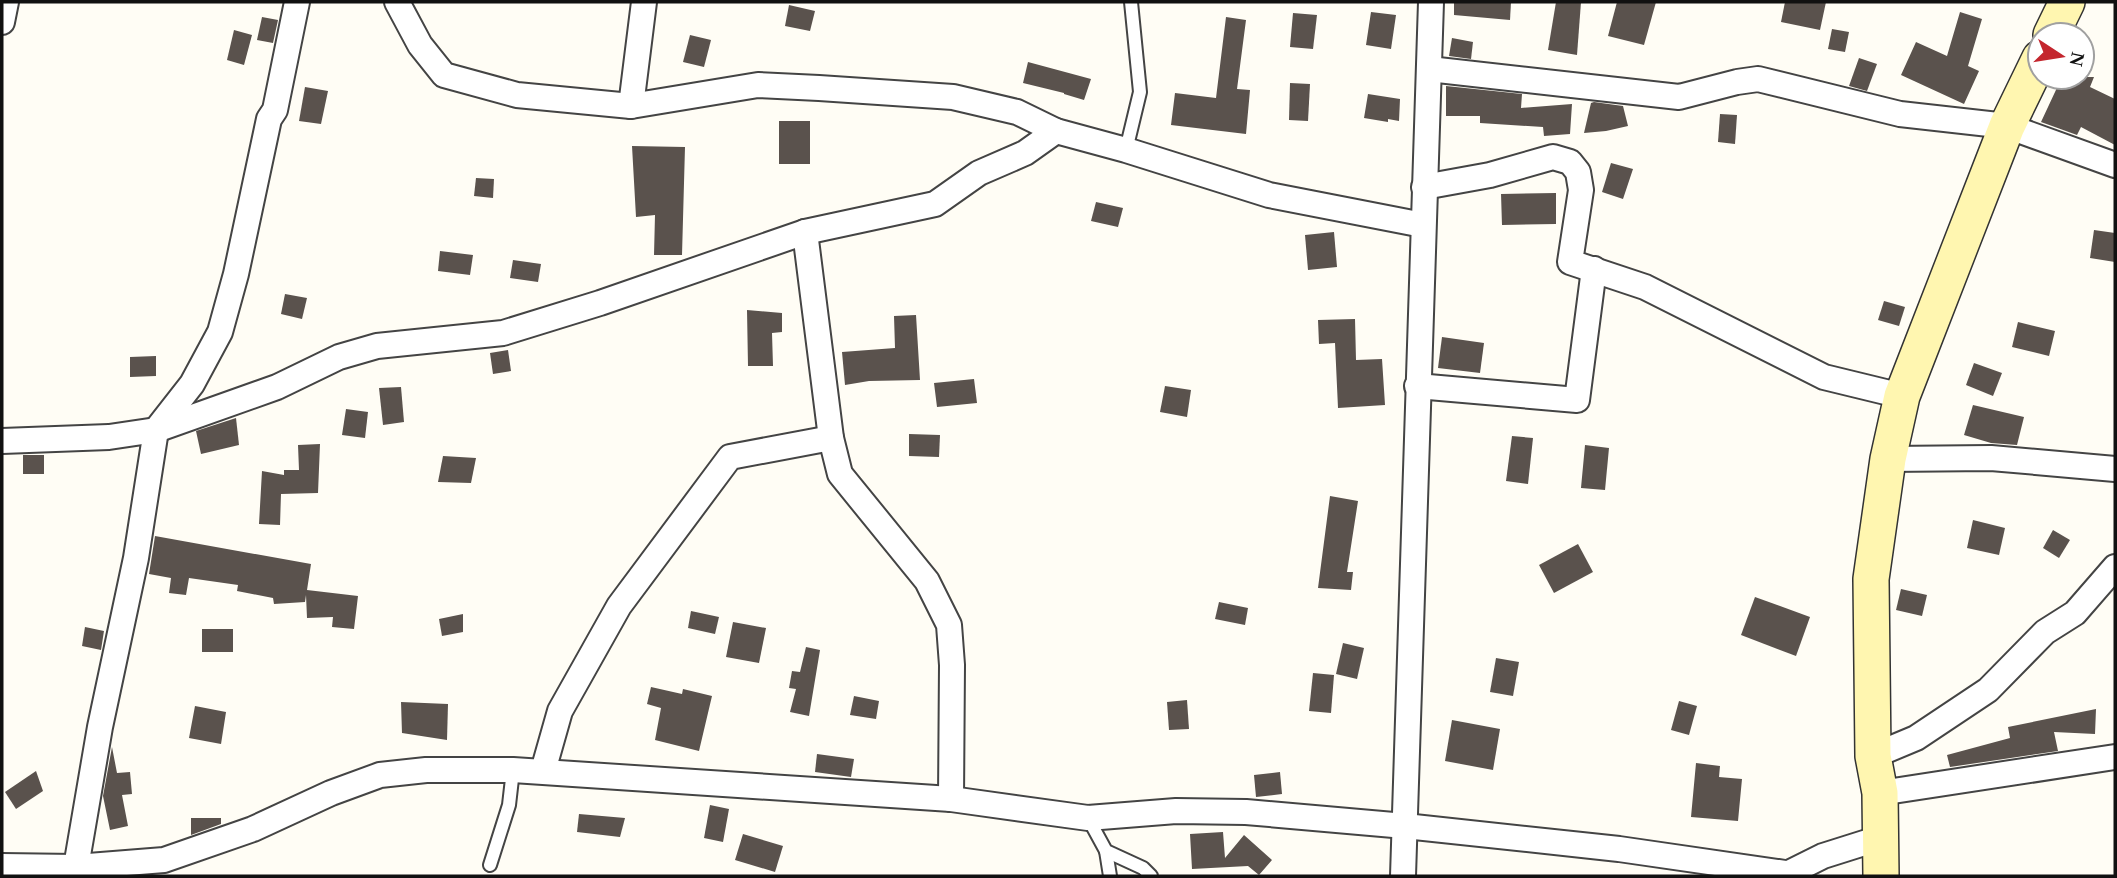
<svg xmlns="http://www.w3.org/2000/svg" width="2117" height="878" font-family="'Times New Roman',serif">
  <rect width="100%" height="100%" fill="#fffdf5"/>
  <!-- building -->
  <g fill="#5a524d">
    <path d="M1454,2h57l-1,18 -56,-5z"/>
    <path d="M1556,2h25l-4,53 -29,-5z"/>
    <path d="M1617,2h39l-12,43 -36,-9z"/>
    <path d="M1785,2h41l-6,28 -39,-8z"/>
    <path d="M789,5l26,6 -5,20 -25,-5z"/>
    <path d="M1371,12l25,3 -5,34 -25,-4z"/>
    <path d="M1960,12l22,7 -14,47 11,5 -15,33 -63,-29 15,-33 31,14z"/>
    <path d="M1293,13l24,2 -4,34 -23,-2z"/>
    <path d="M262,17l16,3 -5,23 -16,-3z"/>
    <path d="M1226,17l20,3 -9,69 13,1 -4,44 -75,-9 4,-32 41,5z"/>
    <path d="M1832,29l17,3 -4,20 -17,-3z"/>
    <path d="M234,30l18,5 -8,30 -17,-5z"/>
    <path d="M690,35l21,5 -7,27 -21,-5z"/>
    <path d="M1452,38l21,4 -2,17 -22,-3z"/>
    <path d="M1859,58l18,6 -10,27 -18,-5z"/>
    <path d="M1028,62l63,17 -7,21 -20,-6v-1l-41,-10z"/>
    <path d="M2062,77h32l-4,10 25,12v46l-34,-18 -4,8 -36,-13z"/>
    <path d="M1290,83l20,1 -2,37 -19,-1z"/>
    <path d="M1446,86l76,8 -1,14 51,-4 -2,30 -26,2 -1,-9 -63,-4v-7h-34z"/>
    <path d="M305,87l23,4 -7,33 -22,-3z"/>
    <path d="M1368,94l32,5 -1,22 -11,-2v3l-24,-4z"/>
    <path d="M1594,102l29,4 5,20 -22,5 -22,2 7,-30z"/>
    <path d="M1720,114l17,1 -2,29 -17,-2z"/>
    <rect x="779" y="121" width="31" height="43"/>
    <path d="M632,146l53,1 -3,108h-28l1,-40 -19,2z"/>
    <path d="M1611,163l22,6 -10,30 -21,-7z"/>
    <path d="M476,178l18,1 -1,19 -19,-2z"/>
    <path d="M1556,193v31l-54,1 -1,-31z"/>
    <path d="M1096,202l27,6 -5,19 -27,-6z"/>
    <path d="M2094,230l21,3v29l-25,-4z"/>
    <path d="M1334,232l3,35 -29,3 -3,-35z"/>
    <path d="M440,251l33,4 -3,20 -32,-4z"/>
    <path d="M513,260l28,4 -3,18 -28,-4z"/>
    <path d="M285,294l22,4 -5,21 -21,-5z"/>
    <path d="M1884,301l21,6 -6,19 -21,-6z"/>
    <path d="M747,310l35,3v19l-10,1 1,33h-25z"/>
    <path d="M916,315l4,65 -51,1 -24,4 -3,-33 53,-4 -1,-32z"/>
    <path d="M1355,319l1,41 26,-1 3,46 -47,3 -3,-65 -16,1 -1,-24z"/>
    <path d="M2018,322l37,9 -6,25 -37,-9z"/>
    <path d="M1442,337l42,6 -4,30 -42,-5z"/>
    <path d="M508,350l3,21 -18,3 -3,-21z"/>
    <path d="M156,356v20l-26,1v-20z"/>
    <path d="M1974,363l28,10 -9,23 -27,-11z"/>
    <path d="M974,379l3,24 -40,4 -3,-24z"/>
    <path d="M1165,386l26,4 -4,27 -27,-5z"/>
    <path d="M401,387l3,35 -21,3 -4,-37z"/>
    <path d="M1973,405l51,12 -7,28 -26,-2 -27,-8z"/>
    <path d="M346,409l22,3 -3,26 -23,-3z"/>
    <path d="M236,418l3,27 -38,9 -5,-23z"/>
    <path d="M909,434l31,1 -1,22 -30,-1z"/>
    <path d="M1512,436l21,2 -5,46 -22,-3z"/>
    <path d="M320,444l-2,49 -37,1 -1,31 -21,-1 3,-53 22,4v-5h15l-1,-25z"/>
    <path d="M1585,445l24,3 -4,42 -24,-2z"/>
    <rect x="23" y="455" width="21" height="19"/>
    <path d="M443,456l33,2 -5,25 -33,-1z"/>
    <path d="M1330,496l28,5 -11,71h6l-2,18 -33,-2z"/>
    <path d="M1973,520l32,8 -6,27 -32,-7z"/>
    <path d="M2053,530l17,10 -11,18 -16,-10z"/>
    <path d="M155,536l156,28 -4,26 51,6 -4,33 -22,-2 1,-10 -26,1 -1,-23 -1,7 -31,2 -1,-6 -36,-7 1,-6 -49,-7 -3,17 -17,-2 2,-15 -22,-4z"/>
    <path d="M1578,544l15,28 -39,21 -15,-28z"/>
    <path d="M1901,589l26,6 -5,21 -26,-6z"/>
    <path d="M1755,597l55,20 -14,39 -55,-21z"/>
    <path d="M1219,602l29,6 -3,17 -30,-6z"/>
    <path d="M691,611l28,6 -4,17 -27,-6z"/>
    <path d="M463,614v18l-21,4 -3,-17z"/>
    <path d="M733,622l33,6 -7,35 -33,-6z"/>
    <path d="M85,627l19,4 -3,19 -19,-4z"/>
    <rect x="202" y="629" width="31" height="23"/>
    <path d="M1343,643l21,5 -7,31 -21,-5z"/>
    <path d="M806,647l14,3 -11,66 -19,-4 6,-23 -7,-1 3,-17 8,1z"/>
    <path d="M1496,658l23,4 -6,34 -23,-4z"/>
    <path d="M1313,673l21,2 -3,38 -22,-2z"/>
    <path d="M651,687l31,7 1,-5 29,7 -13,55 -44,-11 6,-32 -14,-4z"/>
    <path d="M854,696l25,5 -3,18 -26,-4z"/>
    <path d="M1187,700l2,29 -20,1 -2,-28z"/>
    <path d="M1679,701l18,5 -8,29 -18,-5z"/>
    <path d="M401,702l47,2 -1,36 -45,-7z"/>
    <path d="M195,706l31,6 -5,32 -32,-6z"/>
    <path d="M2096,709l-1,25 -41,-2 4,19 -108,16 -3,-12 63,-17 -2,-11z"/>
    <path d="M1452,720l48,9 -7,41 -48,-9z"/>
    <path d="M112,747l5,26 13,-1 2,22 -10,1 6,31 -18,4 -7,-34z"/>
    <path d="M817,754l37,5 -3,18 -36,-5z"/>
    <path d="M1696,763l24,3 -1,11 23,2 -4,42 -47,-4z"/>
    <path d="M36,771l7,20 -27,18 -11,-17z"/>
    <path d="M1280,772l2,22 -26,3 -2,-22z"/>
    <path d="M710,805l19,4 -6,33 -19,-4z"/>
    <path d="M579,814l46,4 -5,19 -43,-5z"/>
    <path d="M191,818h30v6l-30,11z"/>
    <path d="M1223,832l2,26 19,-23 28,25 -13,15 -11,-9 -56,3 -2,-35z"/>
    <path d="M743,834l40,12 -8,26 -40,-12z"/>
  </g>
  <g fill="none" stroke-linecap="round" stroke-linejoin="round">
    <defs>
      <g id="lane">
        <path d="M1126,150l14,-58 -9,-90"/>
        <path d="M1088,818l18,33 37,17 8,8"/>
        <path d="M1106,851l4,25"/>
        <path d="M490,865l19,-60 4,-35"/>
      </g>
      <g id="street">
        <path d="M397,2l23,43 24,30 73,20 114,11 127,-21 61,3 134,9 64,15 39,19"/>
        <path d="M2,22l4,-20"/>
        <path d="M1429,69l250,28 58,-15 21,-3 142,35 107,12 108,39"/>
        <path d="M631,106l13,-104"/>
        <path d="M1424,187l66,-12 63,-18 17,5 8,10 3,18 -11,72 75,25 179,90 78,19"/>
        <path d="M805,232l26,206 9,36 87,107 22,44 3,40 -1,134"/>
        <path d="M1417,386l160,14 17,-131"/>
        <path d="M2,441l107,-4 47,-7 121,-43 62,-30 38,-11 126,-13 97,-30 205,-71 130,-28 44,-31 46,-20 31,-22 70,19 143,45 154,30"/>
        <path d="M1888,459l103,-1 124,11"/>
        <path d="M1873,756l43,-18 72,-48 57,-58 30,-19 40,-46"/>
        <path d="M543,771l17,-60 59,-105 111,-149 101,-19"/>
        <path d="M1880,793l235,-36"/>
        <path d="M2,866l74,1 88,-7 89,-31 78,-36 49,-18 46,-5h87l438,29 137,19 88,-7 70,1 159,14 214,23 166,24"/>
        <path d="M76,867l24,-140 36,-169 20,-128 36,-46 28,-52 16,-58 33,-155 6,-9 22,-108"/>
        <path d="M1403,876l28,-874"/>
        <path d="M1783,876l40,-20 57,-18"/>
      </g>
      <g id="secondary">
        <path d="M2051,35l16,-33"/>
        <path d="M1881,876l-1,-83 -7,-37 -2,-177 17,-120 14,-63 105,-270 33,-68"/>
      </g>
    </defs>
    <!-- lane casing -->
    <use href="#lane" stroke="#444" stroke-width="16"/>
    <!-- street casing -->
    <use href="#street" stroke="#444" stroke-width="28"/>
    <!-- secondary casing -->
    <use href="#secondary" stroke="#333" stroke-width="38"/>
    <!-- lane -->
    <use href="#lane" stroke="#fff" stroke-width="12"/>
    <!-- street -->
    <use href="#street" stroke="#fff" stroke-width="24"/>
    <!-- secondary -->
    <use href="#secondary" stroke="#fff6b0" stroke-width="35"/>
  </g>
  <!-- border -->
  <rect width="2117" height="878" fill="none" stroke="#111111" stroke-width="7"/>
  <!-- north arrow -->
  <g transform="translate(2061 56) rotate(102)"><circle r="33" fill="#ffffff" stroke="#a0a0a0" stroke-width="2"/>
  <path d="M0-5L12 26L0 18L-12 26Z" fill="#c4262e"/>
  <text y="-10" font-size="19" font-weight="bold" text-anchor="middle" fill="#111111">N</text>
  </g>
</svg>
